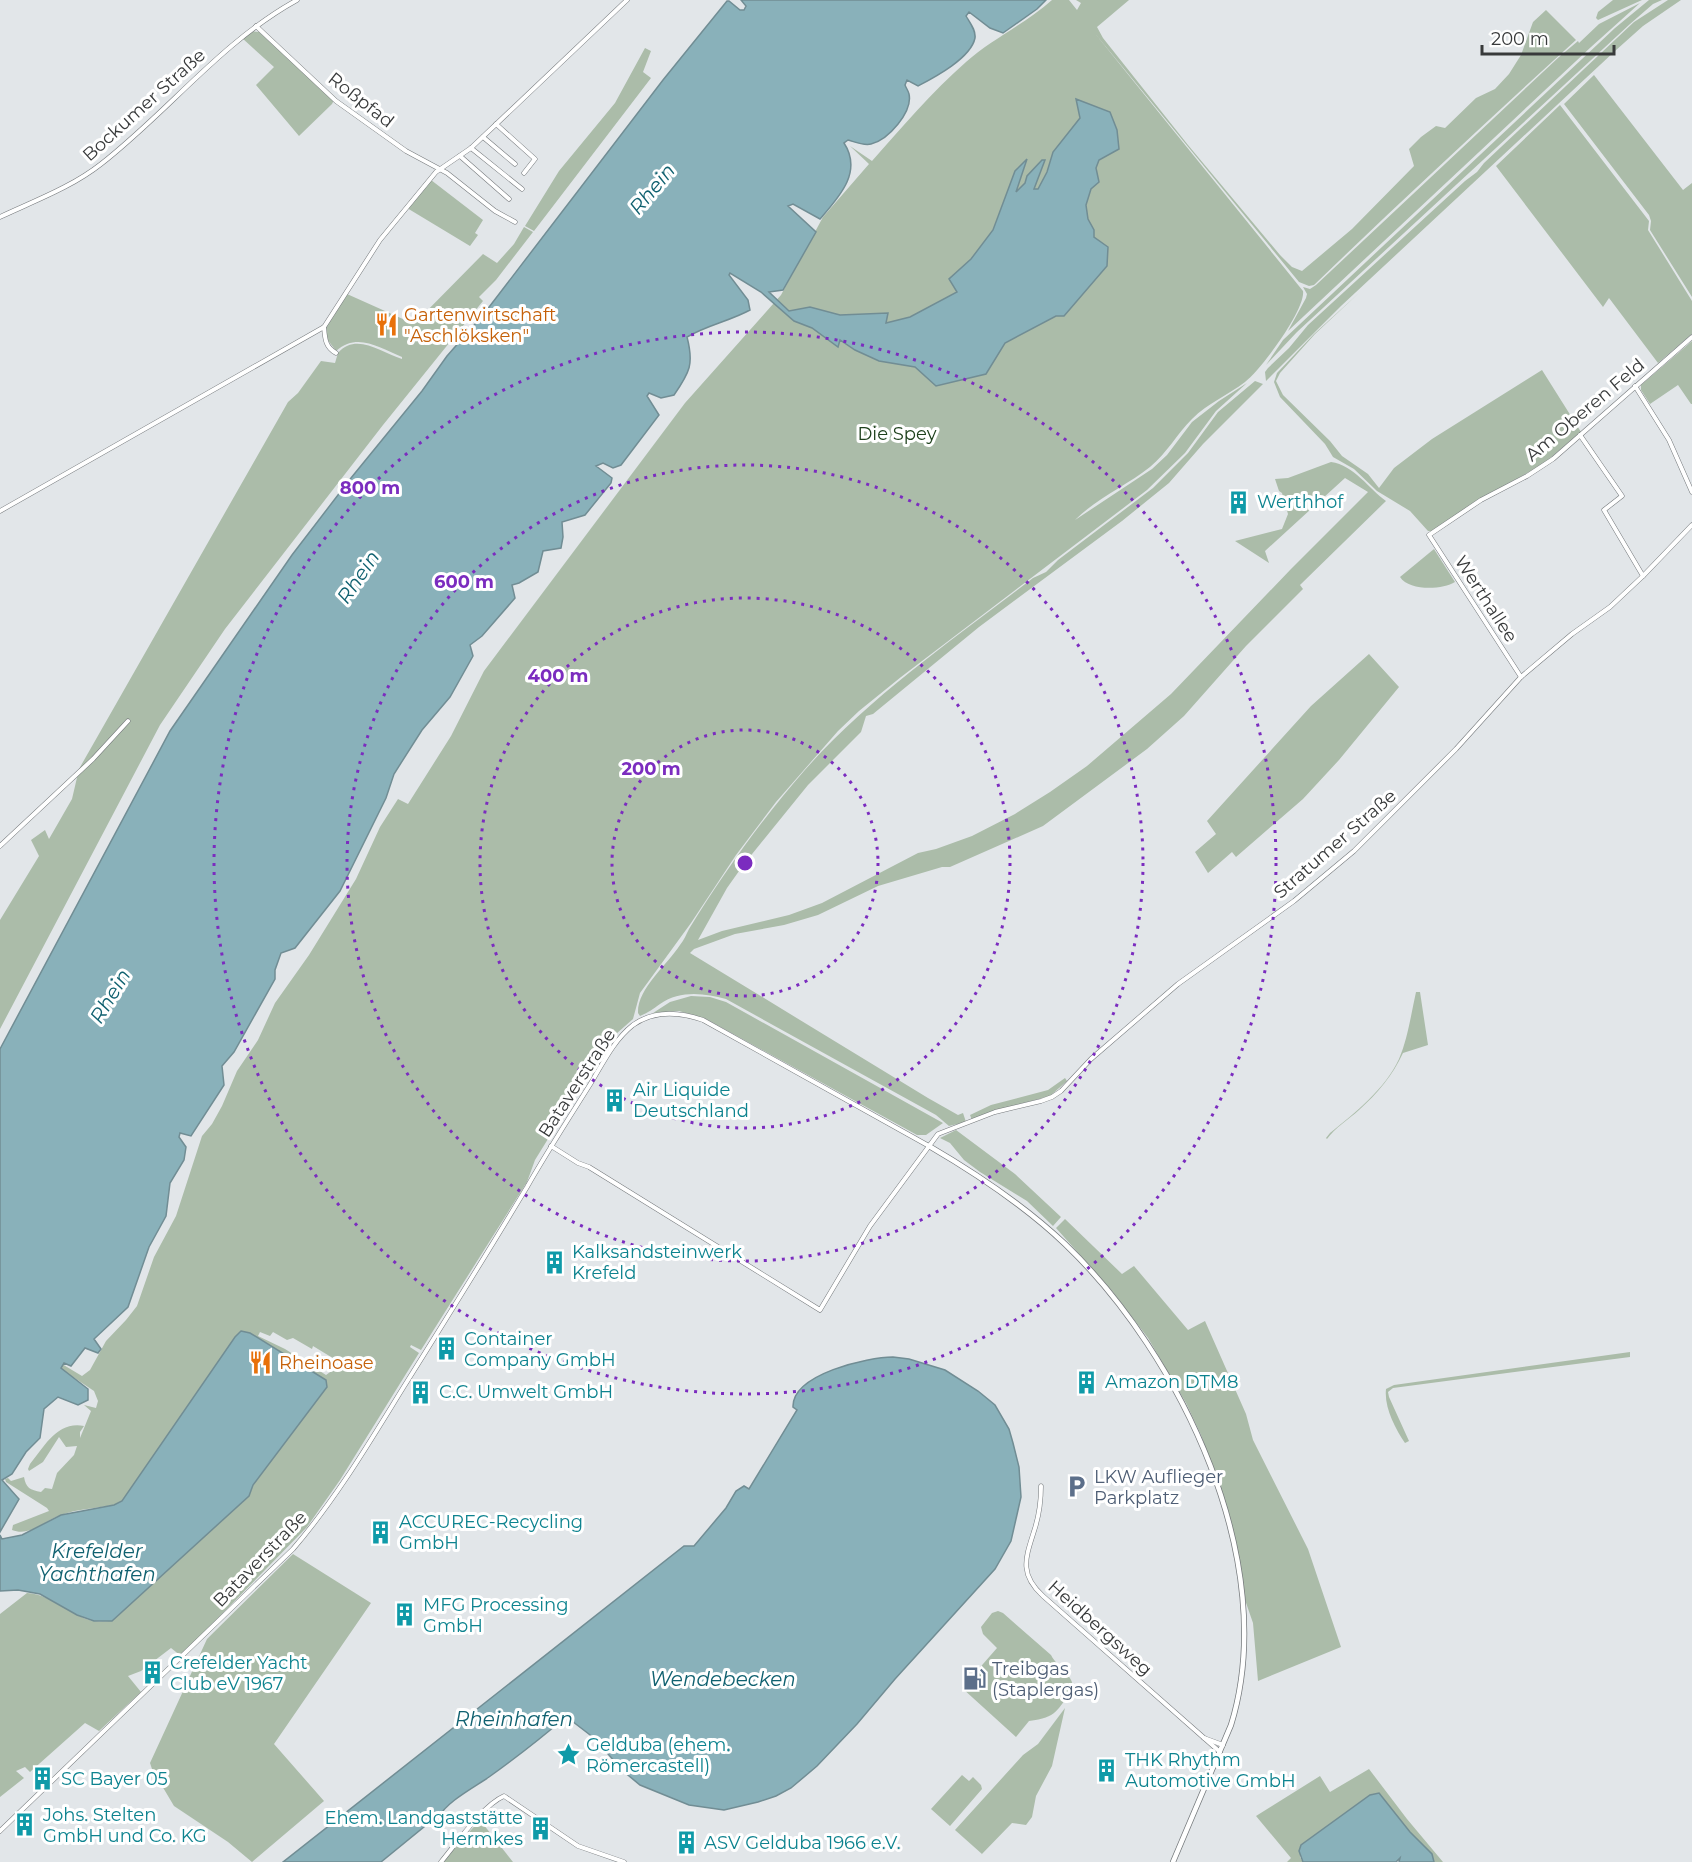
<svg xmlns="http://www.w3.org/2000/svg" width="1692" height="1862" font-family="Montserrat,sans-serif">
  <rect width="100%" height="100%" fill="#e2e6e9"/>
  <!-- green -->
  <g fill="#abbca9" fill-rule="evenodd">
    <path d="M1052,0h17l8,10 4,-7 -5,-3h53l-32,27 6,11 85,107 92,110 12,12 10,4 50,-42 62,-63 -5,-17 12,-12 15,-11 9,2 31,-30 19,-9 14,-15 12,-19 12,-33 13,-12 30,30c-88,80 -176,162 -262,245l-5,1 -10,-4 -206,-251 210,260c3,18 -42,79 -58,91 -17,13 -37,21 -53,37 -15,15 -25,34 -42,48 -24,19 -53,31 -75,53l77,-51 15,-14 25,-33 27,-21 28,-18 -31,28 -31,42 -38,37 -246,187 -42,34 -21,20 -62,71 -40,53 -45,68 -51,70 -7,26 -17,15 -50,76 -7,-1v2l5,2 -29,47 -8,22 -106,168 -10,-5 -1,2 9,6 -79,127 -33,47 -126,129 -10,-8 -30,23 -13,5 13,16 -42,39 -14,-8 -55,49 -5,-5 -9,4 8,7 -24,19v-183l27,-21c27,2 41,22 66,28 6,1 13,0 19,0l137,-125 4,-11 74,-98 -1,-7 -76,-47 -9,-2 -6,6 -113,164 -8,4c-17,3 -37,4 -53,10 -17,6 -31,22 -49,15l1,-5 36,-14 -2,-3 -41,-26 -1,-3 3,-1 3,3 13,-4c2,11 6,13 17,15l4,-4 7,1 5,-16 17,-18 3,-9 -11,1 -7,-10 -16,25 -14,9 -1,-2 2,-5c15,-18 27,-43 54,-38l-4,6v6l11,-27 -7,-6 12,3 2,-7 -4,-10 -33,-22 -4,-4 5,-1 20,12 8,-6 16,-29 20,-21 11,-14 17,-49 22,-41 26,-80 10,-12 10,-18 15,-35 21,-31 17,-37 34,-48 47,-76 24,-52 18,-28 10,5 43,-68 33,-65 201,-268 96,-108 42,-78 46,-53 -19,-18 22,15c30,-34 60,-69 94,-99 26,-23 59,-38 86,-62zM260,1332l10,4 3,-4 14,8 6,-2 19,11 1,-3 23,14 4,5 -14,10 -41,-26 -27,-13z"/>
    <path d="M1613,0h29l-44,20 -2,-2 2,-6z"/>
    <path d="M1649,0h13l-9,4 -23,20 -333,308 -31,33 17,-25 332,-312z"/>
    <path d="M1668,0h13l-38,26 -28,25 -274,255 -75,75 -1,-9 3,-4 21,-20 19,-23 157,-144 12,-9 7,-9 150,-141z"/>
    <path d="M1640,3l-49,44 -303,284 18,-33 1,-4 -4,-7 7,2 6,-4 243,-228 19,-16 1,2 20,-19z"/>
    <path d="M251,31l8,1 75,68 -2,4 -33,32 -43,-51 18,-18 -32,-29z"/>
    <path d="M645,48l6,3 -8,21 8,6 -117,153 -9,-5 34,-55 56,-68z"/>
    <path d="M1594,75l89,115 9,-7v114l-42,-67 1,-9 -2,-6 -85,-111z"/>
    <path d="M1560,105l89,116 -1,9 44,71v33l-34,29 -49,-65 -6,9 -107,-141z"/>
    <path d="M431,180l52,40 -8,13 3,2 -8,11 -63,-38z"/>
    <path d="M524,227l9,5 -37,48 -17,17 4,4 -100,124 -158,204 -65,96 -160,304v-109l39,-64 -8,-16 14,-10 4,9 23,-40 7,-30 209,-367 10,-9 23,-32 14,2 3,-10c19,-21 43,0 64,6v-2c-23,-9 -44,-25 -66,-6l-9,-12 -1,-13 21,-32 67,30 69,-70 14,9 17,-19z"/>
    <path d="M1359,293l-44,41 -35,39 -4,8 7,14 47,46 12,15 26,18 11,14 15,-20 38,-29 110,-69 39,62 -39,33 -62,34 -48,32h-4l-18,-20 -33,-20 -23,-22 -21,-12 -8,-13 -45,-47 -6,-15 3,-9 37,-39z"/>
    <path d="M1692,341v63h-1l-13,-19 -28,19 -9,-14v-5z"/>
    <path d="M1255,381l8,3 -60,60 -34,39 -47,38 -143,106 -106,87 -7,2 -5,16 -53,53 -64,79 -17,24 -29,52 24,-9 67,-16 33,-12 96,-50 18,-4 36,-13 43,-22 35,-22 37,-26 84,-72 120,-125 77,-77 -23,-14 -80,73 4,12 -34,-22 47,-12 6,-15 -6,-21 -3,-2 -4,-12 13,-1 43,-16c23,3 38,27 55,39l-86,84 3,4 -57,57 -62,70 -37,33 -104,77 -93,41h-8l-64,19 -60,29 -34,10 -49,9 -41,15 -4,4 238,145 30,17 5,-2 3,9 -17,4 -13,-11 -210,-116c-22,-6 -46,-9 -66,5 -7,5 -11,8 -20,12l-2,-3c-1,-24 29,-48 42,-68 4,-5 6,-10 9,-16 33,-54 73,-110 115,-158 66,-75 150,-132 229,-193l13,-6 12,-12 95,-72 35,-35 30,-41z"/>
    <path d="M1434,549l21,33c-13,8 -46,9 -55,-5z"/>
    <path d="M1369,654l30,33 -60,73 -36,39 -67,58 -4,-5 -24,21 -13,-21 21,-18 -9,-13 104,-115z"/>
    <path d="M1416,992h4l8,53 -25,8c-10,22 -26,41 -44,57 -10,9 -24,18 -32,29l-1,-1 4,-5c25,-20 55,-44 69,-74 9,-21 12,-45 17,-67z"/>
    <path d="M691,996l19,1 16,5 217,121 -17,12h-9l-211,-116 -27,-8 -26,2 17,-11z"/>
    <path d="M1065,1078l2,3 -17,15 -60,16 -18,8 -2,-5 21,-10 57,-15z"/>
    <path d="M956,1130l59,44 46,43 -8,9 -26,-25 -47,-29 -16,-12 -14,-17 -10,-5z"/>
    <path d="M1065,1219l57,55 12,-8 54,64 17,-9 41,93 7,26 55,109 33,98 -83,34 -5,-58 -9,-26 -10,-58 -14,-50 -19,-54 -15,-32 -38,-65 -36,-47 -56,-63z"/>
    <path d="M1630,1352v5l-237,31 -5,4 1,5 20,44 -4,2c-10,-15 -21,-36 -19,-54l8,-4z"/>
    <path d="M293,1554l78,49 -97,141 50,57 -72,61 -24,-20 -54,-36 -22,-37 -2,-6 57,-124z"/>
    <path d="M998,1611l5,2 48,42c6,12 23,20 22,34 -17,22 -15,28 -44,32l-13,16 -54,-49 35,-40 -14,-14 -2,-7 11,-14z"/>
    <path d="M1065,1708l-13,58 -16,30 -4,21 -6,8 -14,-2 -32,33 2,-2 -27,-24 68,-75 15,-11z"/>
    <path d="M1369,1769l38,50 36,43h4h-13l-2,-8 -22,-22 -31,-39 -9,2 -69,50 -1,12 3,5h-16l4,-4 -35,-42 64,-40 10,16z"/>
    <path d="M962,1775l7,6 4,-4 8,8 1,4 -32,37 -19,-17z"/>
    <path d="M480,1820l33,42h-71z"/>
  </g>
  <!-- water -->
  <g fill="#89b1ba" stroke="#718d94" stroke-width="1.5">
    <path d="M741,0h305l-9,9 -34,24 -13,-5 -21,-16 -3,4c4,7 10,14 9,22 -4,20 -40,39 -57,48l-11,-6 -2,5c1,3 3,5 4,9 4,18 -21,46 -38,50 -7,2 -16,-2 -23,-4l-4,3c19,29 -5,54 -24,76l-27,-15 -5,2 28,26 -33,58 -14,2 20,19 21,-4 30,8 48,-2 -2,10 24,-6 47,-25 -8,-13 22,-20 22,-29 22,-59 12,-12 -11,33 9,-9 2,-7 15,-16h3l-11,29h4l9,-17 6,-20 27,-34 -4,-19 34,13 7,18 2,19 -20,11 -3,8 3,14 -8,7 -5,16 2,14 6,11v7l14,10 -1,19 -43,50h-8l-51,27 -19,31 -50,12 -21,-19 -36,-6 -24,-11 -15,-10 -2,7 -26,-19 -18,-7 -33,-29 -31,-19 -1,2 19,25 2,10c-20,11 -43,15 -63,27 7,27 3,35 -13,58l-13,3 -12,-5 -2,3 12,19 -38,50 -8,3 -10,-5 -7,3 16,12 -1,5 -26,32 -23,7 1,15 -2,11 -18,3 -5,21 -19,11 -7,2 3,13 -33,38 -12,9 3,11 -23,41 -28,33 -28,44 -8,24 -46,93 -45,57 -14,5 -6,17v9l-41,73 -12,14 2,19 -33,51 -11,-3 -1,4 7,10 -2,13 -14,23 -4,33 -17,31 -21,60 -34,32 7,10 -3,4 -13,-5 -14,18 -7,-3 -3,5 27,21v11l-10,5 -20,-8 -14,12 -4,29 -14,14 -14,22 -10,6 17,19 -19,33v-483l170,-318 122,-176 59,-77 71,-87 25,-35 36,-41 180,-235 64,-79h2l11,9h4l2,-4z"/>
    <path d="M241,1331l9,2 76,47 1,7 -74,98 -4,11 -137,125h-18l-17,-6 -37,-21 -22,-4 -18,1v-56l2,4 20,-4 39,-20 53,-10 8,-4 113,-164z"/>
    <path d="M893,1357l16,2 36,11 33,21 17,14 14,24 4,14 6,24 2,30 -10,44 -16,28 -100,110 -38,45 -40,42 -26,22 -15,8 -18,6 -34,8 -35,-5 -49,-20 -17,-14 -29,-33 -26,-20 -6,2c-23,20 -48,39 -73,57 -14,10 -43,25 -50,40l-4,1 -54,44h-98l401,-316h10l32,-38 10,-17 8,-5 5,3 48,-79 -4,-3c-1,-33 75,-50 100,-50z"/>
    <path d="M1379,1793l31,39 22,22 2,8h-35l1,-4 -4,4h-93l-4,-11 2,-6 69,-50z"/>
  </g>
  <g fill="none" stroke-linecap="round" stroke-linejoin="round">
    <defs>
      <g id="minor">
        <path d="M256,26l80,75 70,50 41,22 48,38 20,11"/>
        <path d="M496,124l39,35 -11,14"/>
        <path d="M483,137l32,27"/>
        <path d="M471,148l51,41"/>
        <path d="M460,156l49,43"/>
        <path d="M0,217c34,-16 72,-30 101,-53 68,-53 120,-122 196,-164"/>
        <path d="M336,353c-11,-6 -11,-15 -12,-26l56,-87 56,-68 35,-24 156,-148"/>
        <path d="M1635,386l34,54 23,52"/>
        <path d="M1580,435l42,61 -18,14 39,66"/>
        <path d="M0,511l324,-184"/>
        <path d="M1521,677l-92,-142 52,-35 46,-24 26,-17 139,-122"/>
        <path d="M0,846l93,-87 35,-38"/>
        <path d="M551,1146l27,17 11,4 231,143 50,-84 68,-92 57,-22 46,-11 11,-4 9,-6 30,-32 87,-75 116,-83 60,-50 102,-102 65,-72 51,-43 38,-27 33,-31 49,-51"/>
        <path d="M1041,1486c0,15 -2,29 -6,42 -9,29 -17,45 8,68l177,156"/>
        <path d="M1204,1738l19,7"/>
        <path d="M0,1831l293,-282c43,-50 76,-106 110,-161 42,-67 83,-133 124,-201 20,-35 42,-69 64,-104 12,-20 23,-43 42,-58 21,-15 47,-13 70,-5l226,126"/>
        <path d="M441,1862c15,-18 42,-57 63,-66l74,50 46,16"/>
      </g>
      <path id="tertiary" d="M929,1146c48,28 95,59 136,98 116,111 216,319 166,481l-58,137"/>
    </defs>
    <!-- minor casing -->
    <use href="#minor" stroke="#75797c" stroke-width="5"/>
    <!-- tertiary casing -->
    <use href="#tertiary" stroke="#75797c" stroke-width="6"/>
    <!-- minor -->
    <use href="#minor" stroke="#fff" stroke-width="4"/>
    <!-- tertiary -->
    <use href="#tertiary" stroke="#fff" stroke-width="4.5"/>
  </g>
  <!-- distance rings -->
  <g fill="none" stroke="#7b2cbf" stroke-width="3" stroke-dasharray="3 6">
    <circle cx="745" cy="863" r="133"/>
    <circle cx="745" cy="863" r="265"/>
    <circle cx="745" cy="863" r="398"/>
    <circle cx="745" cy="863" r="531"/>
  </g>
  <!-- icons -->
  <defs>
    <symbol id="restaurant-bare" viewBox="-9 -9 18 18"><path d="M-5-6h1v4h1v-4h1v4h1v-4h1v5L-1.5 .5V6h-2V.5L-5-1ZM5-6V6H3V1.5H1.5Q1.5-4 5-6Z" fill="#e8710a" stroke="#fff" stroke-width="2.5" paint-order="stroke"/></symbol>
    <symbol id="building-bare" viewBox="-9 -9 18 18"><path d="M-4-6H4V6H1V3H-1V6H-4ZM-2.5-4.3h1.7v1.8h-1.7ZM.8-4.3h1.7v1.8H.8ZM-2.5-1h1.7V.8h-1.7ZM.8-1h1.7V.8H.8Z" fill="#0f9aa8" stroke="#fff" stroke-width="2.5" paint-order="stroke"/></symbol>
    <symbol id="parking-bare" viewBox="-9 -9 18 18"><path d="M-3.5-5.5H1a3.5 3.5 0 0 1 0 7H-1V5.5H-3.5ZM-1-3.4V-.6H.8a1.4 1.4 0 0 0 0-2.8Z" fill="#5c6f8a" stroke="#fff" stroke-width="2.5" paint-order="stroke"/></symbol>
    <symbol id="fuel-bare" viewBox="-9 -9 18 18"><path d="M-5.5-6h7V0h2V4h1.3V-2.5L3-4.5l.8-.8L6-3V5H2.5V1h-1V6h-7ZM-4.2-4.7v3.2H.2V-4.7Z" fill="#5c6f8a" stroke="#fff" stroke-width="2.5" paint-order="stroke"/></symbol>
    <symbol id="sight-bare" viewBox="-9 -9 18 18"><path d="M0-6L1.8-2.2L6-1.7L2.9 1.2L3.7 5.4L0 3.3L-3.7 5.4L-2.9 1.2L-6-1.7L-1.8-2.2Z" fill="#0f9aa8" stroke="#fff" stroke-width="2.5" paint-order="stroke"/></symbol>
  </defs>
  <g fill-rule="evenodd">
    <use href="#restaurant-bare" x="370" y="308" width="33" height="33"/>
    <use href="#building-bare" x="1222" y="486" width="33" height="33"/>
    <use href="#building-bare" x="598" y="1084" width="33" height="33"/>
    <use href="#building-bare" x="538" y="1246" width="33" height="33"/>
    <use href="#building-bare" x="430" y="1332" width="33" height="33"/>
    <use href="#restaurant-bare" x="244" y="1346" width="33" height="33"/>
    <use href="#building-bare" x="1070" y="1366" width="33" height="33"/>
    <use href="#building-bare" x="404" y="1376" width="33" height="33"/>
    <use href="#parking-bare" x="1060" y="1470" width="33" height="33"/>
    <use href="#building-bare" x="364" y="1516" width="33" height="33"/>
    <use href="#building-bare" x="388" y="1598" width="33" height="33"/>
    <use href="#building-bare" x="136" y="1656" width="33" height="33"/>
    <use href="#fuel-bare" x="958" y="1662" width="33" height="33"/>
    <use href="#sight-bare" x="552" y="1738" width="33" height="33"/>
    <use href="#building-bare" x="1090" y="1754" width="33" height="33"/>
    <use href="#building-bare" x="26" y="1762" width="33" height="33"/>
    <use href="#building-bare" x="8" y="1808" width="33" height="33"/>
    <use href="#building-bare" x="524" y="1812" width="33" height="33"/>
    <use href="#building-bare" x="670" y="1826" width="33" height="33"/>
  </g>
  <g text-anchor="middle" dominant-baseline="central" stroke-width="6" stroke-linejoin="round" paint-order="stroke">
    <!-- street labels -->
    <g font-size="18" fill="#383a3b" stroke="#fff">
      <text transform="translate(361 100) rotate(38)">Roßpfad</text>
      <text transform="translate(144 105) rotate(-42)">Bockumer Straße</text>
      <text transform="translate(1585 410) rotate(-40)">Am Oberen Feld</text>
      <text transform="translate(1486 599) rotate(57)">Werthallee</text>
      <text transform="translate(1335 844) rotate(-41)">Stratumer Straße</text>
      <text transform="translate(577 1083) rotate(-57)">Bataverstraße</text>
      <text transform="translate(260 1559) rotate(-46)">Bataverstraße</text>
      <text transform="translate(1100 1628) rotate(42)">Heidbergsweg</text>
    </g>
    <!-- food labels -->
    <g font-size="18" fill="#c56008" stroke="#fff" text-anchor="start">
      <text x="404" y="315">Gartenwirtschaft<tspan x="404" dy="21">"Aschlöksken"</tspan></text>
      <text x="279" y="1363">Rheinoase</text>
    </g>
    <!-- park labels -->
    <g font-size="18" fill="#1e411c" stroke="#fff">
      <text x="897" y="434">Die Spey</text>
    </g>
    <!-- culture labels -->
    <g font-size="18" fill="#0d838f" stroke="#fff" text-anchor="start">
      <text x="1257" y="502">Werthhof</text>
      <text x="633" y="1090">Air Liquide<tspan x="633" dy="21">Deutschland</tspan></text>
      <text x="572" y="1252">Kalksandsteinwerk<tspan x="572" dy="21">Krefeld</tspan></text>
      <text x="464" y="1339">Container<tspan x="464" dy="21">Company GmbH</tspan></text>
      <text x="1105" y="1382">Amazon DTM8</text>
      <text x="439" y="1392">C.C. Umwelt GmbH</text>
      <text x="399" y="1522">ACCUREC-Recycling<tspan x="399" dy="21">GmbH</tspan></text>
      <text x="423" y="1605">MFG Processing<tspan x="423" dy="21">GmbH</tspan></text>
      <text x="170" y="1663">Crefelder Yacht<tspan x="170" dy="21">Club eV 1967</tspan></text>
      <text x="586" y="1745">Gelduba (ehem.<tspan x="586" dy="21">Römercastell)</tspan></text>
      <text x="1125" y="1760">THK Rhythm<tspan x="1125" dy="21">Automotive GmbH</tspan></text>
      <text x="61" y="1779">SC Bayer 05</text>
      <text x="43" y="1815">Johs. Stelten<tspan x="43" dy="21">GmbH und Co. KG</tspan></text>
      <text x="523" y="1818" text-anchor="end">Ehem. Landgaststätte<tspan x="523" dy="21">Hermkes</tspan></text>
      <text x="704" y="1843">ASV Gelduba 1966 e.V.</text>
    </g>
    <!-- service labels -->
    <g font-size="18" fill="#4e5e75" stroke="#fff" text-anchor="start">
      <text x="1094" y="1477">LKW Auflieger<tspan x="1094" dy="21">Parkplatz</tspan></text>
      <text x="992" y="1669">Treibgas<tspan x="992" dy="21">(Staplergas)</tspan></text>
    </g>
    <!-- water labels -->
    <g font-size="20" font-style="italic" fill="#106170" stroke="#fff">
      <text transform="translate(652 189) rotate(-50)">Rhein</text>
      <text transform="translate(358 577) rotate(-56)">Rhein</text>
      <text transform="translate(110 996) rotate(-59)">Rhein</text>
      <text x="97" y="1551">Krefelder<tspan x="97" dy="23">Yachthafen</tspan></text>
      <text x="723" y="1679">Wendebecken</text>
      <text x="514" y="1719">Rheinhafen</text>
    </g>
  </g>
  <circle cx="745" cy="863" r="9" fill="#7b2cbf" stroke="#fff" stroke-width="3"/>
  <g font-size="18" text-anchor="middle" font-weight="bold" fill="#7b2cbf" stroke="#fff" stroke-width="6" stroke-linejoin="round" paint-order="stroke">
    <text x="370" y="494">800 m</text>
    <text x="464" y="588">600 m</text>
    <text x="558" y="682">400 m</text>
    <text x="651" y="775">200 m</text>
  </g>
  <!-- scale -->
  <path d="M1482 45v9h132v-9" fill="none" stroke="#383a3b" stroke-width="3"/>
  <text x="1491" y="45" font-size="18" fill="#383a3b" stroke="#ffffff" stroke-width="4.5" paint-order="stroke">200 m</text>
</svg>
